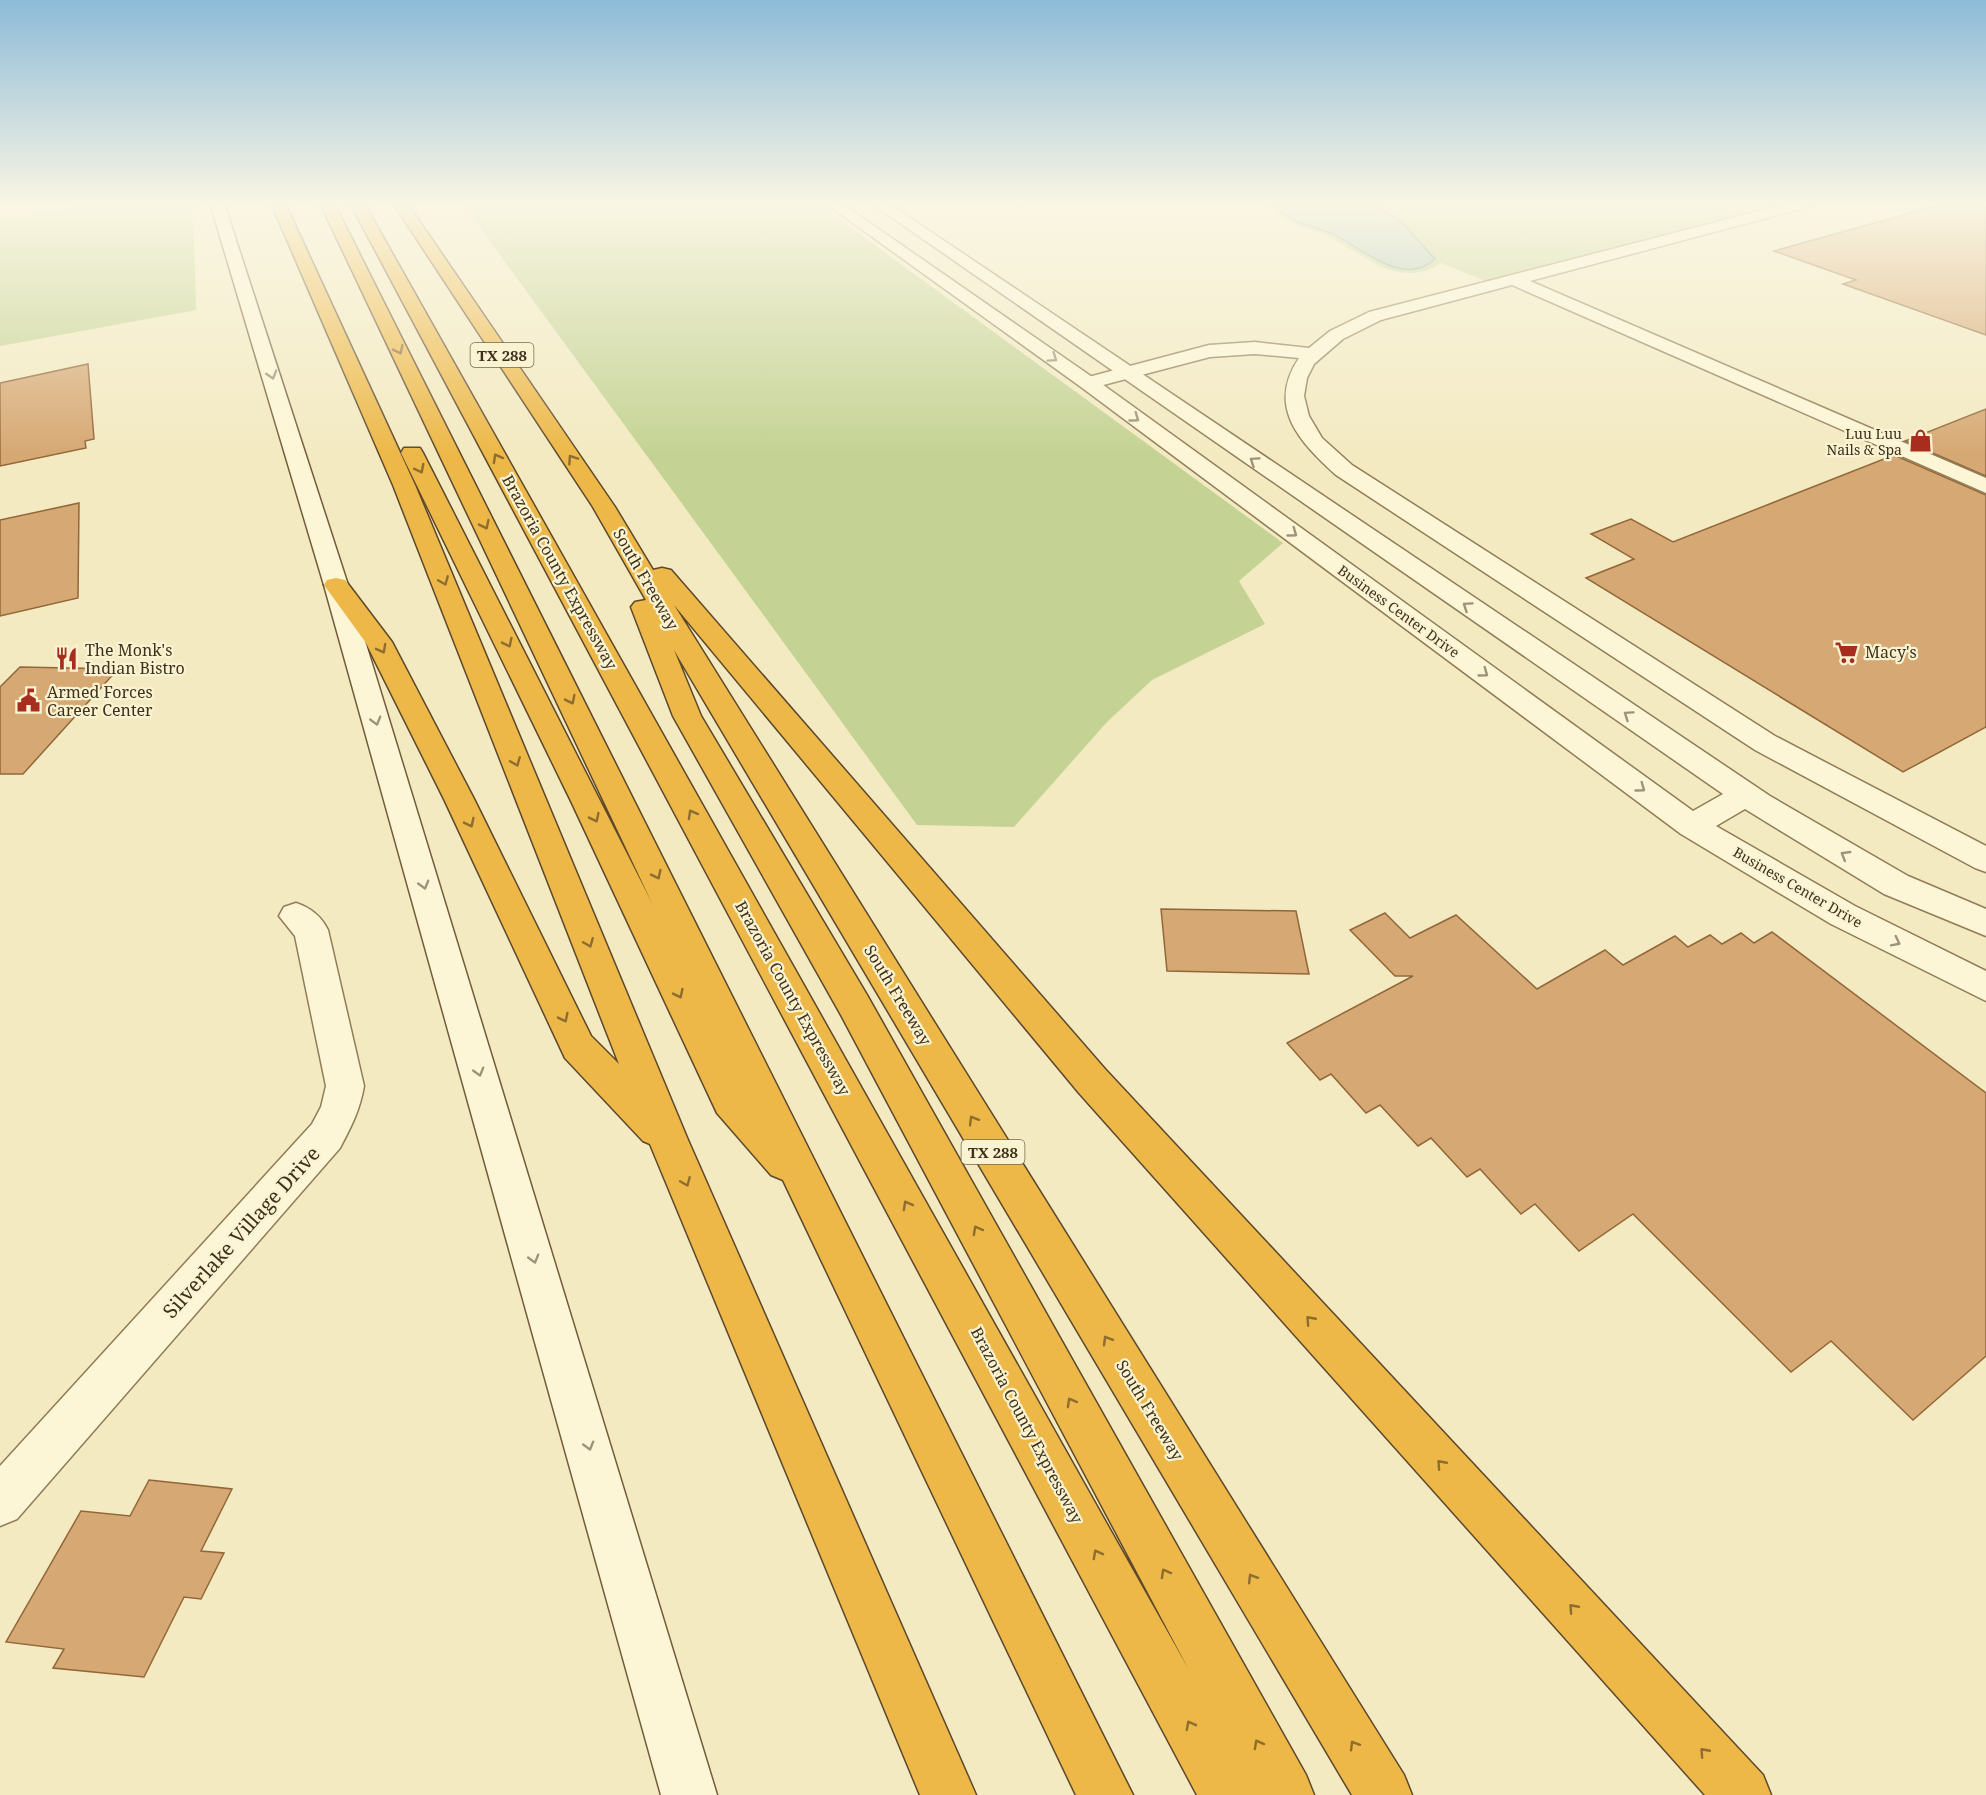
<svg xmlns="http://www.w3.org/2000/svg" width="1986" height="1795" font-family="'Noto Serif',serif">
  <rect width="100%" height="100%" fill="#f3eac2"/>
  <!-- green -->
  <g fill="#c4d394">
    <path d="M106,203h87l3,107 -196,36v-127z"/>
    <path d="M462,203h355l466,340 -44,38 26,43 -113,56 -45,42 -93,105 -97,-2z"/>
    <path d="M1258,203h528l-298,79 -47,-19c-44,29 -79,-12 -117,-28 -9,-4 -18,-6 -26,-9 -14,-6 -27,-16 -40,-23z"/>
  </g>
  <!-- water -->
  <path fill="#a5c5c0" stroke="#6a9590" stroke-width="1.5" d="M1268,203h101l32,18 34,38c-31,29 -73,-10 -100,-24 -13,-6 -27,-8 -40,-14 -9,-5 -17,-13 -27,-18z"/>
  <!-- building -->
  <g fill="#d6a873" stroke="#926739" stroke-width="1.5">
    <path d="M1946,203h40v132l-143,-51 13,-4 -82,-29z"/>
    <path d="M88,364l6,75 -9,2 1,7 -86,18v-83z"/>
    <path d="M1986,409v67l-81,-35z"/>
    <path d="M1894,455l92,40v232l-83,45 -317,-194 48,-19 -43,-25 40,-15 42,23z"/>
    <path d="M79,503l-1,95 -78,18v-96z"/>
    <path d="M20,667l98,2 -95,105h-23v-87z"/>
    <path d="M1161,909l135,2 13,63 -142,-3z"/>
    <path d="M1385,913l25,25 46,-23 81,74 68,-39 18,15 52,-29 13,11 22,-12 12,9 19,-11 13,10 18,-11 214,161v263l-73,64 -82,-79 -40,31 -158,-158 -54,37 -44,-47 -14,10 -41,-45 -13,8 -36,-39 -13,8 -38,-41 -14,8 -35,-39 -11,6 -33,-37 126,-67h-18l-45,-46z"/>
    <path d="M149,1480l83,9 -31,62 23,2 -23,46 -17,-2 -40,80 -91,-9 11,-19 -58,-7 75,-131 49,5z"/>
  </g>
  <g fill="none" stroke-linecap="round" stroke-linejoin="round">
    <defs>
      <g id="minor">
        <path d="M1790,203h24l-2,3 -282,75 456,197v15l-474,-208 -131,35 -38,19 -29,25 -7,14 -3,18 5,20 13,22 30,27 423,271 211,110v26l-11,-4 -220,-118 -419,-275c-36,-33 -70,-68 -37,-117l-44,-4 -45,3 -122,32 -10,-6 3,-4 128,-34 46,-3 54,6 21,-17 39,-19z"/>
        <path d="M296,903c15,5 25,13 32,27l36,156c-4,24 -13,41 -24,62l-323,371 -17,7v-60l312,-342 9,-17 5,-21 -31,-150 -16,-20 5,-9z"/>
      </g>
      <path id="tertiary" d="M825,203h16l254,176 598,432 30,-17 -852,-591h17l882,593 138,80 78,33v27l-102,-42 -139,-85 -29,17 139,80 131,65v30l-155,-77 -150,-90 -600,-447z"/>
      <path id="secondary" d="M210,203h14l124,382 369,1210h-56l-337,-1210z"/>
      <g id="motorway">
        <path d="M271,203h14l130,282 273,655 288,655h-56l-270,-651 -7,-3 -78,-83 -121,-259 -78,-156 -42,-58 3,-5 9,-2 9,2 47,62 82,157 117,237 28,28 -226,-579z"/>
        <path d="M320,203h14l799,1592h-57l-293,-615 -12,-5 -54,-62 -146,-312 -170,-348 3,-5h16l3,5 229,450z"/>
        <path d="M350,203h14l825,1467 -348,-655 -168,-299 -42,-109 4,-5 11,-2 -53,-93 -200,-304h14l208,304 38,63 9,-2 9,2 434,499 658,706 8,20h-66l-626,-702 -405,-488 730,1170 8,20h-60l-678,-1145 27,66 166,279 439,780 8,20h-117z"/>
      </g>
    </defs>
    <!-- minor casing -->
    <use href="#minor" stroke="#907c56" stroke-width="3"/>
    <!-- tertiary casing -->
    <use href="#tertiary" stroke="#907c56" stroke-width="3"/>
    <!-- secondary casing -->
    <use href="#secondary" stroke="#725c39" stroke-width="3"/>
    <!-- motorway casing -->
    <use href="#motorway" stroke="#5d482b" stroke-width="3"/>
    <!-- minor -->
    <use href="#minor" fill="#fdf6d6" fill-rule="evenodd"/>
    <!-- tertiary -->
    <use href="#tertiary" fill="#fdf6d6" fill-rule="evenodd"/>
    <!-- secondary -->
    <use href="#secondary" fill="#fdf6d6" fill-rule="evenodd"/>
    <!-- motorway -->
    <use href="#motorway" fill="#edb848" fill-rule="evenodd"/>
  </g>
  <!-- one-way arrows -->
  <defs><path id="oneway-chevron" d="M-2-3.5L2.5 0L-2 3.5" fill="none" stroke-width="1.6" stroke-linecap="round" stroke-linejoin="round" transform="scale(1.5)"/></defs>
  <g stroke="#8d6d30">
    <use href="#oneway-chevron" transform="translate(399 350) rotate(64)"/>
    <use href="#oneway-chevron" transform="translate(497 458) rotate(-119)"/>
    <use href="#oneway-chevron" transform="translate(572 459) rotate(-124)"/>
    <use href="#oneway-chevron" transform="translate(420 469) rotate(63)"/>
    <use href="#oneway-chevron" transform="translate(485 525) rotate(64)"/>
    <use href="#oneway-chevron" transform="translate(444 581) rotate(68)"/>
    <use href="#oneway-chevron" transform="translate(508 643) rotate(64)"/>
    <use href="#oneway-chevron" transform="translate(382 649) rotate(62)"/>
    <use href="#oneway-chevron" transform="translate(571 700) rotate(64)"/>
    <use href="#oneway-chevron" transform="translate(516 762) rotate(68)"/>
    <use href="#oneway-chevron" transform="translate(692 814) rotate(-119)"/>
    <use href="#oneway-chevron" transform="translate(595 818) rotate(64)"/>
    <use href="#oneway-chevron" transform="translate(470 823) rotate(64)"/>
    <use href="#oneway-chevron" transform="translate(657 875) rotate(64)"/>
    <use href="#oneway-chevron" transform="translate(589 943) rotate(68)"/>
    <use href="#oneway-chevron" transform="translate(679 994) rotate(64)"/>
    <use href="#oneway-chevron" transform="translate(564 1018) rotate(64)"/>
    <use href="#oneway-chevron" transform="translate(973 1120) rotate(-121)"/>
    <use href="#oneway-chevron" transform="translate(686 1182) rotate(67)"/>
    <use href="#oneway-chevron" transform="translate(907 1205) rotate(-119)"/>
    <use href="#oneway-chevron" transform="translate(977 1230) rotate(-119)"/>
    <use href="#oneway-chevron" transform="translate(1310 1320) rotate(-132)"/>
    <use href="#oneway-chevron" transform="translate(1107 1340) rotate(-121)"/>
    <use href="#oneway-chevron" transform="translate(1071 1402) rotate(-119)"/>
    <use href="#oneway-chevron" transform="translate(1441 1464) rotate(-132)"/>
    <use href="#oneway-chevron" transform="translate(1097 1554) rotate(-118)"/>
    <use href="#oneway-chevron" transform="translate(1165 1573) rotate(-119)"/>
    <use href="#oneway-chevron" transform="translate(1252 1578) rotate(-121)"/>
    <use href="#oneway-chevron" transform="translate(1573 1608) rotate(-132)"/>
    <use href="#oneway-chevron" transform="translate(1190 1725) rotate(-118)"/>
    <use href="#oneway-chevron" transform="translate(1258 1744) rotate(-119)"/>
    <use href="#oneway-chevron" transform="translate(1354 1745) rotate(-121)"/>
    <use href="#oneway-chevron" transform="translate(1704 1752) rotate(-132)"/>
  </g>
  <g stroke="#9e9379">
    <use href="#oneway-chevron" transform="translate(1053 358) rotate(35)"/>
    <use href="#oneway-chevron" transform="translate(272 375) rotate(73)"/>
    <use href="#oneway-chevron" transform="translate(1135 418) rotate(36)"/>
    <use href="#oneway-chevron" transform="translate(1254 461) rotate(-146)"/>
    <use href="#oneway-chevron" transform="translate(1293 533) rotate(36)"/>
    <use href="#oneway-chevron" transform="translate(1467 606) rotate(-146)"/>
    <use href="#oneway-chevron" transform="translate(1484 673) rotate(36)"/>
    <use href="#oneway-chevron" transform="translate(1628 715) rotate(-146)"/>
    <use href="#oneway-chevron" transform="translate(376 721) rotate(74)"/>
    <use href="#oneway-chevron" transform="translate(1641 788) rotate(36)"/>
    <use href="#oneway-chevron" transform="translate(1845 855) rotate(-149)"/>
    <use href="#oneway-chevron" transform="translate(424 885) rotate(74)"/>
    <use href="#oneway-chevron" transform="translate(1896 942) rotate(27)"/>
    <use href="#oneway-chevron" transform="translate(479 1072) rotate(74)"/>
    <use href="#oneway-chevron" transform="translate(534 1259) rotate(74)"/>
    <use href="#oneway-chevron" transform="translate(589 1446) rotate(74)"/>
  </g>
  <!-- sky -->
  <linearGradient id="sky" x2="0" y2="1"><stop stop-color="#8dbbd8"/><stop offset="0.45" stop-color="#faf6e4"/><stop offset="1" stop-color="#faf6e4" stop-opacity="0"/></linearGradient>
  <rect width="1986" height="454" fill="url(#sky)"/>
  <!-- icons -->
  <defs>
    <symbol id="shop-bare" viewBox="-9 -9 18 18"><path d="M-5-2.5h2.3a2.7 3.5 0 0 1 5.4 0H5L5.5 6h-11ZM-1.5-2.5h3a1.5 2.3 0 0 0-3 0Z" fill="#a72e1e" stroke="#faf3d2" stroke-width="2.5" paint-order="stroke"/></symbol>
    <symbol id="supermarket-bare" viewBox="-9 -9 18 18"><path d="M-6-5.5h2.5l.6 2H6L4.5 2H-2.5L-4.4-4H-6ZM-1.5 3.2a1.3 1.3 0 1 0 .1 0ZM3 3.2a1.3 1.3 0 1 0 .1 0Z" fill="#a72e1e" stroke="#faf3d2" stroke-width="2.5" paint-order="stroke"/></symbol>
    <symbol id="restaurant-bare" viewBox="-9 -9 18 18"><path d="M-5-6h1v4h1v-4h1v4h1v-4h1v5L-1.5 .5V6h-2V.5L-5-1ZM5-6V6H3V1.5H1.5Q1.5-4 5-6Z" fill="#a72e1e" stroke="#faf3d2" stroke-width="2.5" paint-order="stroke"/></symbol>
    <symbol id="civic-bare" viewBox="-9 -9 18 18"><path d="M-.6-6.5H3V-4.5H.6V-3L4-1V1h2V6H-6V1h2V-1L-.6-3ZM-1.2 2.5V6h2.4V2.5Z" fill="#a72e1e" stroke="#faf3d2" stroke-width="2.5" paint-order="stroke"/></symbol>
  </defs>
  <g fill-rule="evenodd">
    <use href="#shop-bare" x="1904" y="424" width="33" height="33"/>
    <use href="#supermarket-bare" x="1830" y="636" width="33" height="33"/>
    <use href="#restaurant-bare" x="50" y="642" width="33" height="33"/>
    <use href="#civic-bare" x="12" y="684" width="33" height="33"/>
  </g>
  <g text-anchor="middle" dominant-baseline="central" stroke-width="4.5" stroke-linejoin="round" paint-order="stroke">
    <!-- far-poi labels -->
    <g font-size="14" fill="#3e301c" stroke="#faf3d2" text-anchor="end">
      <text x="1902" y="433">Luu Luu<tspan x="1902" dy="16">Nails &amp; Spa</tspan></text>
    </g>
    <!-- far-street labels -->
    <g font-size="14" fill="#3e301c" stroke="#faf3d2">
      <text transform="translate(1399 611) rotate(36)">Business Center Drive</text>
      <text transform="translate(1798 887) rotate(30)">Business Center Drive</text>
    </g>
    <!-- shield labels -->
    <g fill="#faf3d2" stroke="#766a53" stroke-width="1.5">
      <rect x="470.5" y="343" width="63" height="24" rx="4.5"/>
      <rect x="961.5" y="1140" width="63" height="24" rx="4.5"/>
    </g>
    <g font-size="15" font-weight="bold" fill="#3e301c">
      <text x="502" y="355">TX 288</text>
      <text x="993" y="1152">TX 288</text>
    </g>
    <!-- street labels -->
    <g font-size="16" fill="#3e301c" stroke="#faf3d2">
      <text transform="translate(560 572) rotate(61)">Brazoria County Expressway</text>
      <text transform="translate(646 579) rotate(60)">South Freeway</text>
      <text transform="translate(898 995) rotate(59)">South Freeway</text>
      <text transform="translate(793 998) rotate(61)">Brazoria County Expressway</text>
      <text transform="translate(1150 1410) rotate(59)">South Freeway</text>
      <text transform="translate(1027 1425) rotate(62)">Brazoria County Expressway</text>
    </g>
    <!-- poi labels -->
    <g font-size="16" fill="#3e301c" stroke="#faf3d2" text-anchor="start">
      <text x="85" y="650">The Monk's<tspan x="85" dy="18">Indian Bistro</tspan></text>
      <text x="1865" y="652">Macy's</text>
      <text x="47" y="692">Armed Forces<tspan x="47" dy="18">Career Center</tspan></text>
    </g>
    <!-- near-street labels -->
    <g font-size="20" fill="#3e301c" stroke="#faf3d2">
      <text transform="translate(241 1232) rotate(-48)">Silverlake Village Drive</text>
    </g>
  </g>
</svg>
